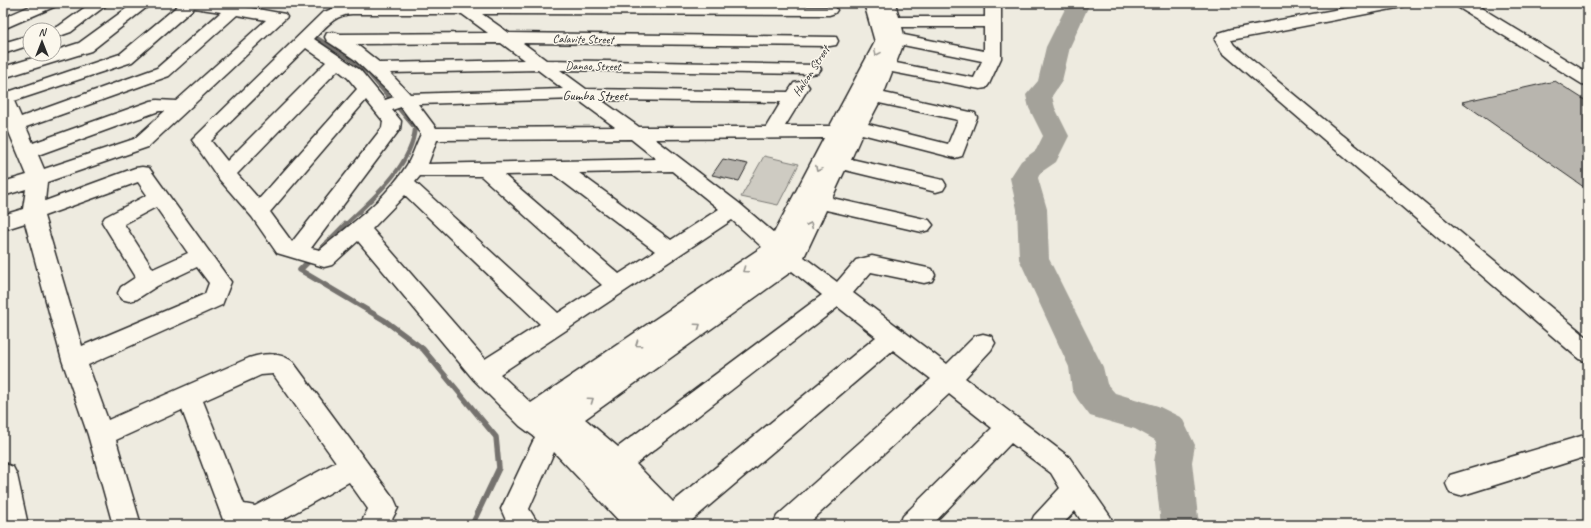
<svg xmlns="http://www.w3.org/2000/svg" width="1591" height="528" font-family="Caveat,sans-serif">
  <rect width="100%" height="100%" fill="#eeebe0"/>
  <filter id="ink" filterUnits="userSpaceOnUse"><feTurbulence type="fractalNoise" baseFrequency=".025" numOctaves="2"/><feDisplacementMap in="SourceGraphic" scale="8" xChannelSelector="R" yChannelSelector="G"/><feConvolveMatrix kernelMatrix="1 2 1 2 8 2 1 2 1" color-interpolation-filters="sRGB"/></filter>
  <g filter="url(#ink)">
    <!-- green -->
    <path fill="#cecbc2" stroke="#7c7b76" d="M764,156l35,8 -21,41 -37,-8z"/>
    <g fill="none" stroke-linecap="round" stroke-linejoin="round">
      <!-- stream-far1 -->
      <path stroke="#74726e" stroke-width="4" d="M314,36l38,24 17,14 46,54c-3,38 -44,72 -70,97"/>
      <!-- stream -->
      <path stroke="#74726e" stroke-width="5.5" d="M346,224l-46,46 84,50 39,29 73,88 3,31 -27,57"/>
      <!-- river -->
      <path fill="#a4a29a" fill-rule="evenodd" d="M1068,3h22l-20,44 -8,34 -10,15 3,12 14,28 -13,26 -16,11 -2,5 9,31 2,50 54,108 4,17 8,9 43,13 24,12 13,27 -3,17 6,55 4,8h-41l-7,-63 3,-17 -2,-5 -20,-11 -45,-13 -12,-16 -6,-10 -3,-23 -50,-108 -2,-50 -7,-31 11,-17 15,-11 7,-14 -14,-28 -3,-13 12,-14 8,-34z"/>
    </g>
    <!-- building -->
    <g fill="#b8b5ae" stroke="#2b2b2b">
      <path d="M1555,81l33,21v88l-126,-88z"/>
      <path d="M723,159l25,5 -9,17 -27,-6z"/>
    </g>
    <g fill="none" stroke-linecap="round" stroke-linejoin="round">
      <defs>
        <g id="minor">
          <path d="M37,3h21l-2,3 -53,23v-11z"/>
          <path d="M91,3h18l-38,29 -17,6v-8h-6l11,-4z"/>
          <path d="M134,3h18l-61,48 -88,27v-11l43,-13h8v-3l25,-8z"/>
          <path d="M181,3h68l-3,4 39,7 2,3 -139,130 -101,35 -2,19 90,-33 7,-1 7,1 82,114 -9,23 -134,60 20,55 141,-62c15,-5 31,-6 44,4l101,137 4,9 -9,17h-29l8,-16 -19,-27 -76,43h-48l-43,-115 -66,30 25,85h-28l-25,-90 -26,-75 -37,-137 -22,7v-15l20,-6 3,-20 -23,7v-14l24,-7 -24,-57v-27l5,1 112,-38zM194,8l27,4 -64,56 -136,49 -7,-16 118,-39zM237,15l29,5 -90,81 -19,-1 -6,1 -118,42 -7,-16 143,-51zM159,111h6l-31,28 -90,30 -6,-14zM138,182l9,13 -42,22 -3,5 34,55 -15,10 -3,6 3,6 8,2 8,-2 20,-13 40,-19 12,16 -4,11 -123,52 -38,-130zM156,207l32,46 -35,16 -29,-45zM273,374l63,88 -81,44 -11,-2 -41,-103 58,-26z"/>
          <path d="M864,3h31l4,14h86v-14h16v55l-12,26 -3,4 -6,1 -88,-17 -8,21 91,20 2,4 -15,39 -7,2 -93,-24 -11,25 92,21 3,5 -3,5 -7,2 -91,-22 -13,28 97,22 4,5 -4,5 -7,2 -96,-22 -22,47 33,25 19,-22 16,-4 60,13 3,6 -3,6 -8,2 -53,-11 -18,21 94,71 28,-28 8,-2 8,2 4,7 -4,7 -26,28 104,79 41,59 4,9h-30l-9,-14 -13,14h-32l4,-9 26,-28 -9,-15 -40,-30 -79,82h-33l4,-9 89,-88 -43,-34 -142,131h-34l4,-9 154,-137 -38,-29 -203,172 1,3h-33l-4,-4 2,4h-33l-69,-73 -25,57 10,16h-31l-7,-16 34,-72 -15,-11 -46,-46 -116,-139 -26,24 -8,2 -47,-14 -25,-36 -33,-38 -27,-39 130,-127 17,-7 29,-2 467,3 2,3 -2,3 -6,2 -347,-1 27,19 327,4 2,4 -2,4 -6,1 -307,-3 23,17 272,5 3,4 -3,4 -6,1 -252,-4 26,19 202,3 6,-9 6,-1 6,1 3,4 -24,39h45l45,-84zM352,14h110l26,19 -148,1 -7,-2 -6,1 -2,4 2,4 27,18 40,38 -9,3 -25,-30 -46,-31c12,-12 20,-24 38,-25zM902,27h82v24l-80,-16zM501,43l23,17 -144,3 -24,-19zM903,45l79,16 -8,17 -78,-15zM306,48l20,14 -99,99 -16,-20zM338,70l10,8 9,11 -98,110 -22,-25zM538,70l25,19 -153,5 -20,-21zM577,99l38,28 -179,1 -18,-24zM366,100l17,21 -1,7 -90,114 -22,-30zM601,100l180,2 -15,25h-127zM879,103l79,17 -10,24 -80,-20zM401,107l20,27c-5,10 -8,21 -14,31 -21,34 -57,60 -87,85l-9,-2 89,-119 1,-8 -9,-11zM824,138l-50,95 -34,-29 -85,-65zM631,139l25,20 -228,5 9,-24zM672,171l47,38 -48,31 -92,-67zM553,174l102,77 -36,23 -115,-99zM420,176h61l121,109 -44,28 -143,-131zM405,195l135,129 -55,35 -113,-130zM732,220l30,27 -231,156 -31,-29zM792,271l30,24 -204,152 -33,-28zM838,307l38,30 -203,165 -37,-38z"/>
          <path d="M1372,3h33l-2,3 -6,2 -166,32 3,5 354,293v24l-9,-3 -357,-307 -7,-12 4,-7 13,-4z"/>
          <path d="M1454,3h19l115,70v12l-6,-1 -126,-78z"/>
          <path d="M30,35v10l-27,9v-11z"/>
          <path d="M1588,434v22l-128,40 -10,-3 -4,-9 4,-9 10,-3z"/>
          <path d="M3,463l10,4 4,8 11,50h-25z"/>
        </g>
      </defs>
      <!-- minor casing -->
      <use href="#minor" stroke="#2b2b2b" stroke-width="3"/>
      <!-- minor -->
      <use href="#minor" fill="#fbf7ec" fill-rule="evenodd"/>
    </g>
    <!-- one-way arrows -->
    <defs><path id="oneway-chevron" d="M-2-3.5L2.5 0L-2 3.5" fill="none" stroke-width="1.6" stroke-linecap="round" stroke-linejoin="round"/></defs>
    <g stroke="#93918c">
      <use href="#oneway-chevron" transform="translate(877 53) rotate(114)"/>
      <use href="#oneway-chevron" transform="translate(818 169) rotate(117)"/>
      <use href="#oneway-chevron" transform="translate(810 225) rotate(-64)"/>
      <use href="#oneway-chevron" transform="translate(745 270) rotate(145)"/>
      <use href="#oneway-chevron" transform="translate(698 326) rotate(-35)"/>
      <use href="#oneway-chevron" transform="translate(638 344) rotate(145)"/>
      <use href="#oneway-chevron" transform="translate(591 400) rotate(-35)"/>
    </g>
  </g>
  <g text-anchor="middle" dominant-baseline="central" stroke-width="3" stroke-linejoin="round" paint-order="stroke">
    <!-- far-street labels -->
    <g font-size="12" fill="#2b2b2b" stroke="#fbf7ec">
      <text transform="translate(583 39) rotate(1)">Calavite Street</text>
      <text transform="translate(593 66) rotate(1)">Danao Street</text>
      <text transform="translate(811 71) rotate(-57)">Halcon Street</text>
    </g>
    <!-- street labels -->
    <g font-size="14" fill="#2b2b2b" stroke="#fbf7ec">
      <text x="595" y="95">Gumba Street</text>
    </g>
  </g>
  <!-- margin -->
  <rect width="1591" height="528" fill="none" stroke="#fbf7ec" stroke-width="16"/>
  <rect x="8" y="8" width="1575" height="512" fill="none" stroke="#2b2b2b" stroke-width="1.5" filter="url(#ink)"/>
  <!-- north arrow -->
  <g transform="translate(42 42)"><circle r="19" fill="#fbf7ec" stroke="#a8a59f"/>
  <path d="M0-3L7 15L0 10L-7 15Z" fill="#2b2b2b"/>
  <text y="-6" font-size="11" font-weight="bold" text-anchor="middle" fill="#2b2b2b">N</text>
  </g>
</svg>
